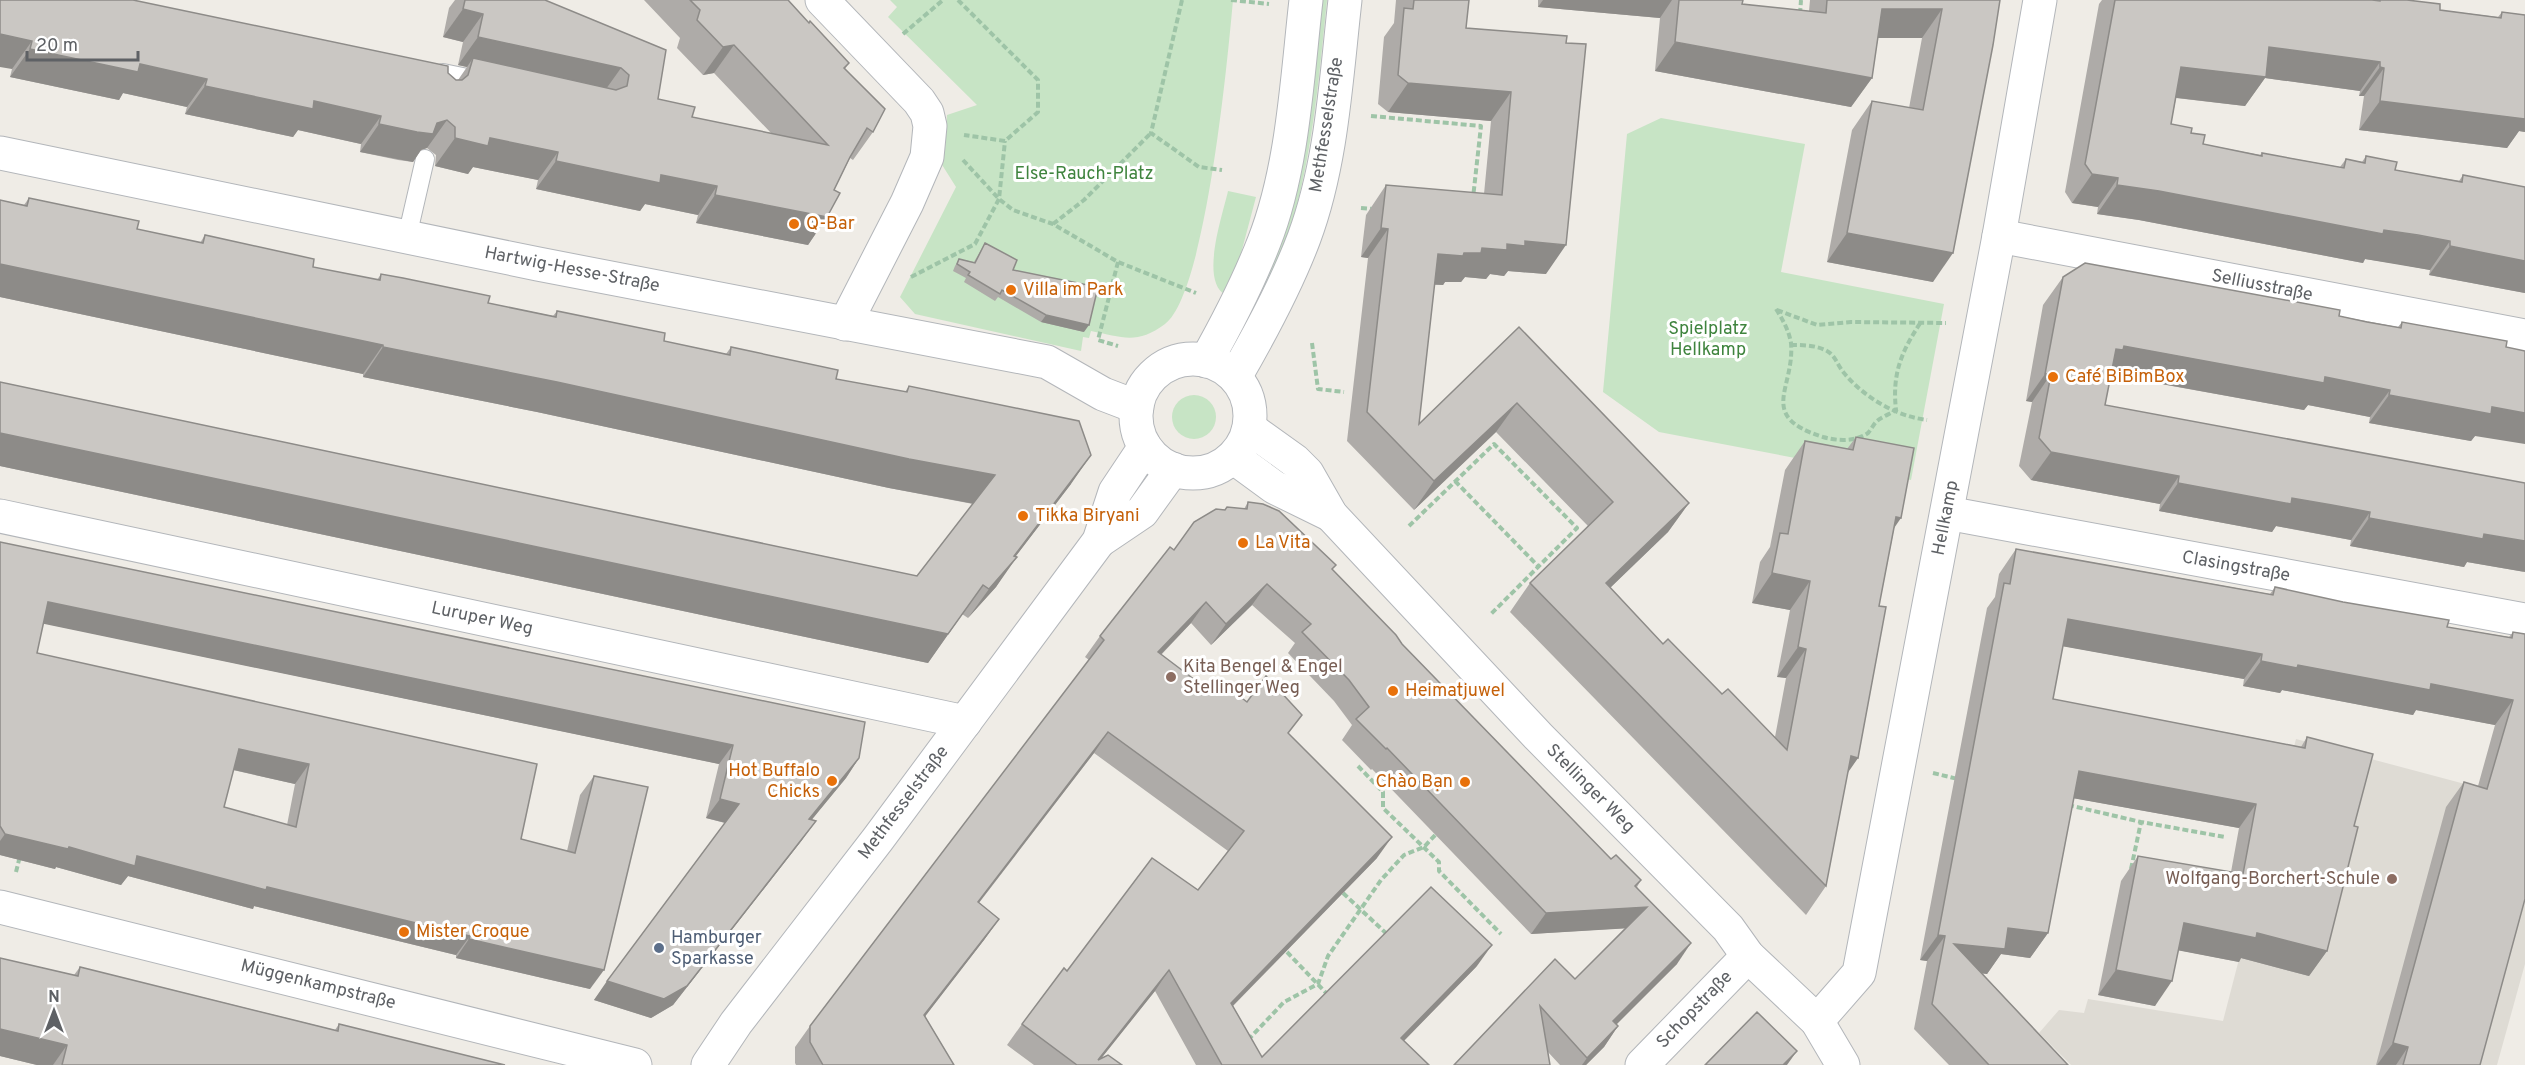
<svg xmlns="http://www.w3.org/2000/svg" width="2525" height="1065" font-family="Overpass,sans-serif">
  <rect width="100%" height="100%" fill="#efece6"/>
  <!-- education -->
  <path fill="#dedbd4" d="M2296,739l229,61v164l-28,101h-426l-32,-32 20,-23 25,3 4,-14 135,22z"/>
  <!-- green -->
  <g fill="#c7e4c5">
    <path d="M890,0h343c-5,57 -27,293 -68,324 -28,21 -43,13 -74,7l-2,7 -6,-1 -2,14 -166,-37 -15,-17 56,-110 -17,-27 6,-10 2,-35 30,-10 -89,-88 9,-10z"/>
    <path d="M1317,0h10c-8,77 -16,175 -43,247 -7,20 -17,39 -26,59l-9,-5z"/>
    <path d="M1661,118l144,26 -24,128 163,32 -33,176 -252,-48 -56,-40 24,-258z"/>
    <path d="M1228,191l28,6 -17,64 -13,34c-27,-13 -3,-81 2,-104z"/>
    <circle cx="1194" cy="417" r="22"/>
  </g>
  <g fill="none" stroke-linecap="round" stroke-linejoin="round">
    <defs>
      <g id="service">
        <path d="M440,89l3,-16 39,8"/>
        <path d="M407,237l18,-78"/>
      </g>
      <g id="minor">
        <path d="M822,0l97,101 8,12 3,13 -3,31 -20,46 -62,121"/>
        <path d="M0,153l538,111 509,98 56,32 34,13"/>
        <path d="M1999,236l526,100"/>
        <path d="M1249,428l46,33 12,12 24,42 207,221 190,192 20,28 69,65 26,44"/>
        <path d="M1233,457l41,30 57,28"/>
        <path d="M1947,513l578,107"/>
        <path d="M0,516l965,206"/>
        <path d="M1817,1021l42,-48 140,-737 41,-236"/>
        <path d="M1642,1065l106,-109"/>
      </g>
      <g id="tertiary">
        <circle cx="1193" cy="416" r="57"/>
        <path d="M1206,361c22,-39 42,-78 58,-119 29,-74 33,-163 42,-242"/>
        <path d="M1235,377c26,-45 51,-91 69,-139 28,-75 32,-159 41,-238"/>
        <path d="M1099,541l43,-29 31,-43"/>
        <path d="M0,907l635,158"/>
        <path d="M708,1065l28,-42 142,-184 221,-298 16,-49 30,-45"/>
      </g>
    </defs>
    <!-- service casing -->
    <use href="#service" stroke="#b3b6ba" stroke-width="20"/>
    <!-- minor casing -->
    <use href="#minor" stroke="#b3b6ba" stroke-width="35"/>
    <!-- tertiary casing -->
    <use href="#tertiary" stroke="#b3b6ba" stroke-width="35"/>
    <!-- path -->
    <g stroke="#9ec4a7" stroke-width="4" stroke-dasharray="6 3" stroke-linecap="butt">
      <path d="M958,0l80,80v32l-33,29 -41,-6"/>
      <path d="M1182,0l-31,133 48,34 23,3"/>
      <path d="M1231,0l38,4"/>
      <path d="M1800,14l1,-14"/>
      <path d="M903,34l40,-34"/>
      <path d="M1371,116l110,10 -8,72"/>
      <path d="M963,160l36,39 14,11 40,14 65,38 78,31"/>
      <path d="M1361,208l12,1"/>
      <path d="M1053,224l31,-24 67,-67"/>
      <path d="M1118,262l-20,78 20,6"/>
      <path d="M911,277l64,-33 24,-45 6,-58"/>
      <path d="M1776,309c7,11 13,22 15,34 4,46 -35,73 32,94 14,4 32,5 45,-4 3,-3 5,-8 8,-11 5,-5 14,-8 20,-12 -4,-36 5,-58 25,-88"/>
      <path d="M1777,310l40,15 34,-3 95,1"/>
      <path d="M1312,343l6,46 26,3"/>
      <path d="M1791,345c12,0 25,0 36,6 8,4 11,15 17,22 20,24 51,43 83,47"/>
      <path d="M1455,481l83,85"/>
      <path d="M1409,526l85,-82 83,84 -86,86"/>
      <path d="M1358,766l25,26v16l56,54v9l62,63"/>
      <path d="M1933,773l25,6"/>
      <path d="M2068,805l73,17 84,15"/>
      <path d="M2131,869l10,-47"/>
      <path d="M16,872l4,-16"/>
      <path d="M1343,893l46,43"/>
      <path d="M1287,952l42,44"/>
      <path d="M1248,1040l36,-38 34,-18 10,-28 53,-76 23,-25 20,-8 14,-15"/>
    </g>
    <!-- service -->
    <use href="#service" stroke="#fff" stroke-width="18"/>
    <!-- minor -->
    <use href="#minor" stroke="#fff" stroke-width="33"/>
    <!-- tertiary -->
    <use href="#tertiary" stroke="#fff" stroke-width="33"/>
  </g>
  <!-- wall -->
  <g fill="#aeaba8" fill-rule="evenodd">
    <path d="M0,0l448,73 8,7h2l9,-13 -9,-2 5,-23 -20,-5 6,-29 6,-8h90l113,99 34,18 79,16 -57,-60 -11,2 -26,-27 3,-10 -36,-38h144l21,23 40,40 -4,6 28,63 -20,28 -3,-2 -16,32 -7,27 -19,28 -112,-22 2,-8 -53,-11 -5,7 -104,-22 2,-9 -65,-13 -5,7 -33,-8 1,-11 -9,-7 -6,2 -8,12 -15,-2 -38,-8 1,-8 -63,-14 -5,7 -108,-23 2,-7 -64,-14 -4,7 -109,-23 2,-8z"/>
    <path d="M1396,0h73l-3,28 101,8 -21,238 -38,-3 -4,5 -14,-2 -4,5 -21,-2 -4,5h-16l-2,3h-9l-15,139 100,-97 170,176 -21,29 -58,56 53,56 59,50 53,43 11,-59 -9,-1 13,-67 -38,-7 8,-41 10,-15 15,-77 20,-29 42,8 9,-12 38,92 -15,77 -21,152 -10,13 -22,115 -20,29 -296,-303 20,-29 58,-57 -92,-94 -82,78 -67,-69 21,-183 -7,-1 5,-42 20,-30 98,9 7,-73 -103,-9 -10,-8 6,-67 10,-14z"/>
    <path d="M1536,0h207l-1,4 67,7 1,-11h190l-67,282 -106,-20 25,-132 20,-29 37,7 13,-70h-44l-6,40 -21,29 -196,-36 5,-53 -122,-11v-7z"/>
    <path d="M2102,0h305l33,10 58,7 4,-5 23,3v117l-6,-1 -12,17 -148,-18 5,-34h-5l1,-5 -95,-13 -20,28 -69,-8 -5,26 20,9 12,11 57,11 2,-2 78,14 6,-8 16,3 4,-6 29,14 64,11 4,-6 62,12v106l-96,-18 1,-5 -32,-6 -33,-5 -2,4 -224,-43 -42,-6 1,-7 -26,-4 -7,-11 34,-188z"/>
    <path d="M29,198l108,31 63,14 5,-8 108,32 64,13 4,-6 107,29 65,13 4,-5 107,30 62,13 5,-7 105,32 69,13 4,-6 162,98 -56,73 -19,30 -28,31 -6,-4 -34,49 -928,-197v-84l917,194 56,-72 -84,-16 -352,-76 -174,-35v-3l-363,-77v-97l24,5z"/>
    <path d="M985,243l28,27 71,62 -43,-10 -43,-25 -3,4 -31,-19 2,-4 -13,-7 2,-5 4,-7 15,3z"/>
    <path d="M2063,277l276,39 59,11 4,-5 73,114 -4,5 -102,-18 1,-6 -62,-12 -4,5 -193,-35 -6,30 420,167 -58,-10 -3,5 -114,-21 1,-6 -38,-7 -37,-7 -4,6 -113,-21 1,-7 -129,-24 -12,-14 13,-64 -6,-1 17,-96z"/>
    <path d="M1248,502l85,68 69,74 209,215 30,21 -4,7 40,77 -61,60 2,2 -14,21 -18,18h-26l-12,-13 -94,13 121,-86 50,-51 -94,6 -159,-165 -1,1 -29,-30 10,-15 -18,-24 -46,-48 7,-10 -43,-38 -41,40 -20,-22 -30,32 46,34 82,45 88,124 -144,148 29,51 215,-91 -73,75 25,24h-233l-41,-74 -54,67 21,7h-88l-27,-20 15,-21 45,-53 131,-81 30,-39 -134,-98 -115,150 20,16 -15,21 -59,76 29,49h-158l-1,-2v-16l15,-21 279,-366 -4,-3 15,-21 74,-86 51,-40 19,-1z"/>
    <path d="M0,542l859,216 -13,20 -35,42 -9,20 -129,165 -22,13 -57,-18 131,-177 -19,-5 13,-54 -676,-141 -6,30 484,186 46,12 13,-56 14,-19 -4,213 -134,-31v-3l-202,-49 -1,3 -125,-33 -7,9 -65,-18 -1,2 -55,-14zM233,770l62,14 -8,41 -63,-18z"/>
    <path d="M2016,549l254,45 5,-7 172,40 62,10 4,-5 12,2 -45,431h-104l70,-258 18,-25 14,4 17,-61 -79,-15 -3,5 -131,-25 -2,3 -37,-7 1,-7 -181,-33 -10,53 248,48 6,-10 47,89 -27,125 -18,25 -68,-18 -2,4 -61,-12 -23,56 -57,-11 23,-114 17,-25 93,16 8,-44 -166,-30 -25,135 -18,25 -29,-4 -14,20 -5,-1 86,92h-119l-35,-36 13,-68 -7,-1 67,-352 8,-11 4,-23z"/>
    <path d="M0,958l74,17 6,-8 255,63 4,-6 166,41h-468l-37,-9z"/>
  </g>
  <!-- shaded-wall -->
  <g fill="#8d8b88">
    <path d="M1543,0h129l-12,18 -122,-11z"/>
    <path d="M463,9l20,5 -20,28 -20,-5z"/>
    <path d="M1882,9h60l-20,29h-60z"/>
    <path d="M0,34l32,7 -20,28 -12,-2z"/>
    <path d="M478,37l143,31 -20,28 -128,-38 -6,9 -9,-2z"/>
    <path d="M1675,42l197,36 -21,29 -196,-36z"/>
    <path d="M734,45l-20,28 -11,2 20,-28z"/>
    <path d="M2269,47l111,15 -20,29 -95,-13 -20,28 -84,-10 20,-29z"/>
    <path d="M30,49l110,15 67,15 -20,28 -64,-14 -4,7 -109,-23z"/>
    <path d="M2380,67l4,1 -20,28h-5z"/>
    <path d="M1408,83l103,9 -20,29 -103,-9z"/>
    <path d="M205,86l109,15 67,15 -20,28 -63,-14 -5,7 -108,-23z"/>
    <path d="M2380,101l145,6v25l-6,-1 -12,17 -148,-18z"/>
    <path d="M447,120l-20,28 -6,2 -8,12 -53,-10 19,-28 58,-1z"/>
    <path d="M455,138h35l68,14 -20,28 -65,-13 -5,7 -33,-8z"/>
    <path d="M556,161l105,14 56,11 -19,29 -53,-11 -5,7 -104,-22z"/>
    <path d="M2092,174l26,4 -20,29 -26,-4z"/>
    <path d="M2117,185l42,6 291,50 -20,29 -65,-11 -2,4 -224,-43 -42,-6z"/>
    <path d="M715,195l112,22 -19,28 -112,-22z"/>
    <path d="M1381,228l7,1 -20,29 -7,-1z"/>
    <path d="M1847,233l106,20 -20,29 -106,-20z"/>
    <path d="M1525,241l41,4 -20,29 -38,-3 -4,5 -14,-2 -4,5 -21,-2 -4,5h-16l-2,3 -26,-2 21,-29z"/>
    <path d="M2450,246l75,15v32l-96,-18z"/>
    <path d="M0,264l383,81 -20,29 -363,-77z"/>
    <path d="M1046,315l43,10 -5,7 -43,-10z"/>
    <path d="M2124,346l201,31 65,13 -20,27 -62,-12 -4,5 -197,-36 9,-25z"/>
    <path d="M383,347l174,35 438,93 -20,29 -86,-16 -352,-76 -174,-35z"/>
    <path d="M2045,374h6l-19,28 -6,-1z"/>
    <path d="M2389,395l103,12 33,6v31l-50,-8 -4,5 -102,-18z"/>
    <path d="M1517,403l-21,29 -82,78 20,-29z"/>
    <path d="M0,433l948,201 35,-49 -55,78 -928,-197z"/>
    <path d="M2051,452l128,24 -19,28 -129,-24z"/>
    <path d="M1091,455l-20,29 -68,89 14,-16 -21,30 -28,31 21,-29z"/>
    <path d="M2178,483l114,15 78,14 -19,28 -75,-14 -4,6 -113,-21z"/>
    <path d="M1689,503l-21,29 -83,80 21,-29z"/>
    <path d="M1896,517l5,1 -20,29z"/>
    <path d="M2369,518l115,16 41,7v31l-58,-10 -3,5 -114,-21z"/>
    <path d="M1772,573l38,8 -20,29 -38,-7z"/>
    <path d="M1267,584l-15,21 -41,40 15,-21z"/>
    <path d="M48,602l685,143 -14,19 -684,-142z"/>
    <path d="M1206,602l-15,21 -48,50 15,-21z"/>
    <path d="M2068,619l194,35 -18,25 -194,-35z"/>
    <path d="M1798,647l8,2 -20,29 -9,-1z"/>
    <path d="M2261,661l37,4 133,19 82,16 -18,25 -79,-15 -3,5 -131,-25 -2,3 -37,-7z"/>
    <path d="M1108,732l-14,21 -131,170 15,-21z"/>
    <path d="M239,749l70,15 -14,20 -70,-16z"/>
    <path d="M1851,756l7,2 -20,29z"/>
    <path d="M859,758l-13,20 -50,61 13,-20z"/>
    <path d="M2079,771l177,33 -17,24 -178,-32z"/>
    <path d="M720,799l19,5 -13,19 -20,-5z"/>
    <path d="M816,821l-14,19 -129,165 -22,13 -57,-18 13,-19z"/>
    <path d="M5,834l64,13 68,9 333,80 -14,19 -202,-49 -1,3 -125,-33 -7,9 -65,-18 -1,2 -55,-14v-14z"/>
    <path d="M1392,837l-15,21 -161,165 15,-20z"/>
    <path d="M1647,907l-15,21 -101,6 15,-21z"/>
    <path d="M999,919l-15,21 -74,96 14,-21z"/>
    <path d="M2184,923l73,10 70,18 -18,25 -68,-18 -2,4 -73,-14z"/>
    <path d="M2008,928l40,5 -18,25 -29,-4 -14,20 -49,-5 16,-25z"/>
    <path d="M1938,935l7,1 -18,25 -7,-1z"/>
    <path d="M469,939l135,31 -14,19 -134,-31z"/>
    <path d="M1691,943l-14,21 -78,78 14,-21z"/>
    <path d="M1492,945l-15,21 -91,93 15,-21z"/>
    <path d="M1169,970l-14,21 -59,74h-2z"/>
    <path d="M2116,970l56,11 -17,25 -57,-11z"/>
    <path d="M1618,1026l-14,21 -18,18h-4l5,-7z"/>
    <path d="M0,1029l67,16 -14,20h-16l-37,-9z"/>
    <path d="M2393,1043l15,4 -12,18h-19z"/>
    <path d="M1797,1051l-10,14h-4z"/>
  </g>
  <!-- building -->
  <g fill="#cac7c3" stroke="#8d8b88" stroke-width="1.5" fill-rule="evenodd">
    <path d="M0,0h133l315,66v7l8,7h6l6,-5 5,-17 143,32 11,-4 2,-11 -8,-7 -143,-31 5,-23 -20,-5 2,-9h80l121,50 -8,49 37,8 -3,10 136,28 -94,-100 -11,2 -26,-27 3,-10 -10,-10h98l21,23 1,-2 39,42 -5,5 41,41 -12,23 -6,-4 -17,29 -16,33 6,3 -13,24 -112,-22 2,-9 -56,-11 -1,8 -104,-22 2,-9 -68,-14 -2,8 -33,-8v-11l-8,-7 -10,3 -4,11 -16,-2 -38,-8 2,-8 -67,-15 -1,8 -108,-23 2,-7 -67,-15 -2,8 -108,-23 2,-8 -32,-7z"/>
    <path d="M1414,0h55l-3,28 101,8 -1,7 20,1 -20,201 -41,-4v5l-18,-2v6l-25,-2 -1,5h-17l-1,3 -25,-2 -19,170 100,-97 170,176 -83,80 57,61 5,-5 54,55 6,-5 59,61 19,-101 -8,-2 12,-66 -38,-8 8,-40 8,1 17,-93 48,9 3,-13 58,11 -13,70 -5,-1 -17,89 7,1 -28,151 -7,-2 -25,130 -296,-303 83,-81 -96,-99 -83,78 -67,-69 21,-183 -7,-1 5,-43 116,10 9,-103 -103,-9 -10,-8 6,-67 9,1z"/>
    <path d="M1679,0h64l-1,4 84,9 1,-13h173l-7,45 -40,208 -106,-20 25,-132 51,9 19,-101h-60l-10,69 -197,-36z"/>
    <path d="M2115,0h257l8,1v-1h27l33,4v6l61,8 1,-6 23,3v104l-145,-18 4,-33 -4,-1v-5l-111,-15 -3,30 -85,-10 -10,57 21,4 -1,5 14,2 -2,9 59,12v-3l82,15 2,-9 19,4 1,-7 31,6 -2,8 67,12 1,-7 62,12v74l-75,-15v-5l-32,-6 -34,-5 -1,4 -224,-43 -42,-6 1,-7 -26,-4 -7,-10z"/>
    <path d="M29,198l110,23 -2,8 66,14 2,-8 109,24 -1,8 67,13 1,-6 22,4 87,18 -2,7 68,14 1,-6 108,22 -1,8 66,14 1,-8 107,23 -2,9 71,13 2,-6 170,35 12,34 -77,101 3,1 -28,32 -6,-4 -35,49 -948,-201v-51l917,194 78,-101 -86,-16 -352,-77 -174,-35v-2l-383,-81v-64l27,6z"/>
    <path d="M985,243l32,17 -4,10 85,17 -9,38 -43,-10 -44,-25 -2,4 -32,-19 2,-3 -13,-8 2,-5 16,4z"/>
    <path d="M2085,263l255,47 -1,6 28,6 34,6 1,-6 105,19 -1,6 19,4v62l-33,-6 -1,7 -102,-19 1,-5 -65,-13 -1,6 -200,-37 -1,4 -7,-1 -11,56 420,78v58l-41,-7 -1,5 -114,-21 1,-6 -38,-7 -40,-7 -1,6 -113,-21 1,-7 -128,-24 -12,-14 12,-64h-6l18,-97z"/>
    <path d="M1248,502l15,2 16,7 57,54 -4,4 64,66 6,9 209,215 5,-4 25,25 -6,6 56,57 -78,78 5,5 -31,32 -47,-52 10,59h-96l101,-106 20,20 72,-72 -101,6 -159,-165 -1,1 -30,-30 13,-12 -20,-27 -47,-48 9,-8 -44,-40 -41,40 -20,-22 -48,50 49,37 9,-11 31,24 19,-26 36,39 -14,18 104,104 -161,166 31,54 169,-170 61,58 -91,93 28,27h-207l-53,-95 -71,90 10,-5 14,10h-45l-55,-41 42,-56 3,3 85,-113 46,32 46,-59 -136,-99 -130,170 21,17 -75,96 30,50h-131l-13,-23v-16l294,-386 -4,-4 70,-89 4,3 20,-28 22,-13 9,1 2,-3 20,2z"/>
    <path d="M0,542l865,180 -6,36 -50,61 7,2 -129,165 -23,13 -57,-18 132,-177 -19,-5 13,-54 -685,-143 -11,51 500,111 -16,75 54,14 19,-77 54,11 -44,183 -135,-31 1,-3 -203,-49 -1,3 -129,-34 -2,10 -66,-19 -1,2 -63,-15 -5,-8zM239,749l70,15 -13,63 -72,-20z"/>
    <path d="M2016,549l257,46 2,-8 68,15 106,18 -2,7 65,11 1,-6 12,2v265l-45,166h-77l5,-18 -15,-4 71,-261 23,7 26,-89 -82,-16 -1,6 -132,-25 -1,3 -36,-7 1,-7 -194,-35 -15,80 252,49 2,-11 66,17 -19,72 4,1 -31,124 -70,-18 -1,5 -72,-15 -12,58 -56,-11 22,-114 105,18 13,-70 -177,-33 -31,162 -40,-5 -3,21 -51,-5 114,121h-79l-57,-61 13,-68 -7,-1 66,-352 6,1z"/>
    <path d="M0,958l78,18 2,-9 258,64 1,-7 166,41h-443l5,-20 -67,-16z"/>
    <path d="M1757,1012l40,39 -14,14h-78z"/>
  </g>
  <!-- markers -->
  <g fill="#e8710a" stroke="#fff" stroke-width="2">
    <circle cx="794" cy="224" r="6"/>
    <circle cx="1011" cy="290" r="6"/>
    <circle cx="2053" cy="377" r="6"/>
    <circle cx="1023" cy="516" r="6"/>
    <circle cx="1243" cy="543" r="6"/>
    <circle cx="1393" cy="691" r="6"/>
    <circle cx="832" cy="781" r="6"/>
    <circle cx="1465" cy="782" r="6"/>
    <circle cx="404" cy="932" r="6"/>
  </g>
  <g fill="#8d6e63" stroke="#fff" stroke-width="2">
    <circle cx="1171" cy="677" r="6"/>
    <circle cx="2392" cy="879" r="6"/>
  </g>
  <circle fill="#5c6f8a" stroke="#fff" stroke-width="2" cx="659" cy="948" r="6"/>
  <g text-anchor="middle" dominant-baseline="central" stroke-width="6" stroke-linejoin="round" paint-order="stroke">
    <!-- street labels -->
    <g font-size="18" fill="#5e6165" stroke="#fff">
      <text transform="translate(1327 125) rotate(-81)">Methfesselstraße</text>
      <text transform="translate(572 270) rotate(11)">Hartwig-Hesse-Straße</text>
      <text transform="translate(2262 286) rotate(11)">Selliusstraße</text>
      <text transform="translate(1946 518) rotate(-79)">Hellkamp</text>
      <text transform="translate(2236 567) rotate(10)">Clasingstraße</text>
      <text transform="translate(482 619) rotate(12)">Luruper Weg</text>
      <text transform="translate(1590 789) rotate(45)">Stellinger Weg</text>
      <text transform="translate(904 803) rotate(-53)">Methfesselstraße</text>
      <text transform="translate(318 985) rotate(14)">Müggenkampstraße</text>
      <text transform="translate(1695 1010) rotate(-46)">Schopstraße</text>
    </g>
    <!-- park labels -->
    <g font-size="18" fill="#3f843e" stroke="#fff">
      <text x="1084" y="174">Else-Rauch-Platz</text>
      <text x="1708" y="329">Spielplatz<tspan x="1708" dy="21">Hellkamp</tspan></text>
    </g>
    <!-- food labels -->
    <g font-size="18" fill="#c56008" stroke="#fff" text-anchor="start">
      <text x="806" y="224">Q-Bar</text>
      <text x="1023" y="290">Villa im Park</text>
      <text x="2065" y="377">Café BiBimBox</text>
      <text x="1035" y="516">Tikka Biryani</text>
      <text x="1255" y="543">La Vita</text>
      <text x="1405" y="691">Heimatjuwel</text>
      <text x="820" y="771" text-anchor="end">Hot Buffalo<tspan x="820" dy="21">Chicks</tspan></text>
      <text x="1453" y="782" text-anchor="end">Chào Bạn</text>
      <text x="416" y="932">Mister Croque</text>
    </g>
    <!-- education labels -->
    <g font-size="18" fill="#785e54" stroke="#fff" text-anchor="start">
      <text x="1183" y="667">Kita Bengel &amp; Engel<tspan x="1183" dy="21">Stellinger Weg</tspan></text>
      <text x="2380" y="879" text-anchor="end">Wolfgang-Borchert-Schule</text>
    </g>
    <!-- service labels -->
    <g font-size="18" fill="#4e5e75" stroke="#fff" text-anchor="start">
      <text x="671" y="938">Hamburger<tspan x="671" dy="21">Sparkasse</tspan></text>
    </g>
  </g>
  <!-- north arrow -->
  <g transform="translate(54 1011)" stroke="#ffffff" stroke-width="4.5" paint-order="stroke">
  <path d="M0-4.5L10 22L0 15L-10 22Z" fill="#5e6165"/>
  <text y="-9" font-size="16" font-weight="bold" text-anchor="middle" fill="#5e6165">N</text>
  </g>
  <!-- scale -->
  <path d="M27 51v9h111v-9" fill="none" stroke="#5e6165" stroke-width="3"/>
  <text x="36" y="51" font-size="18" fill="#5e6165" stroke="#ffffff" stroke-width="4.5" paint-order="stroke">20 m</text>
</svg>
